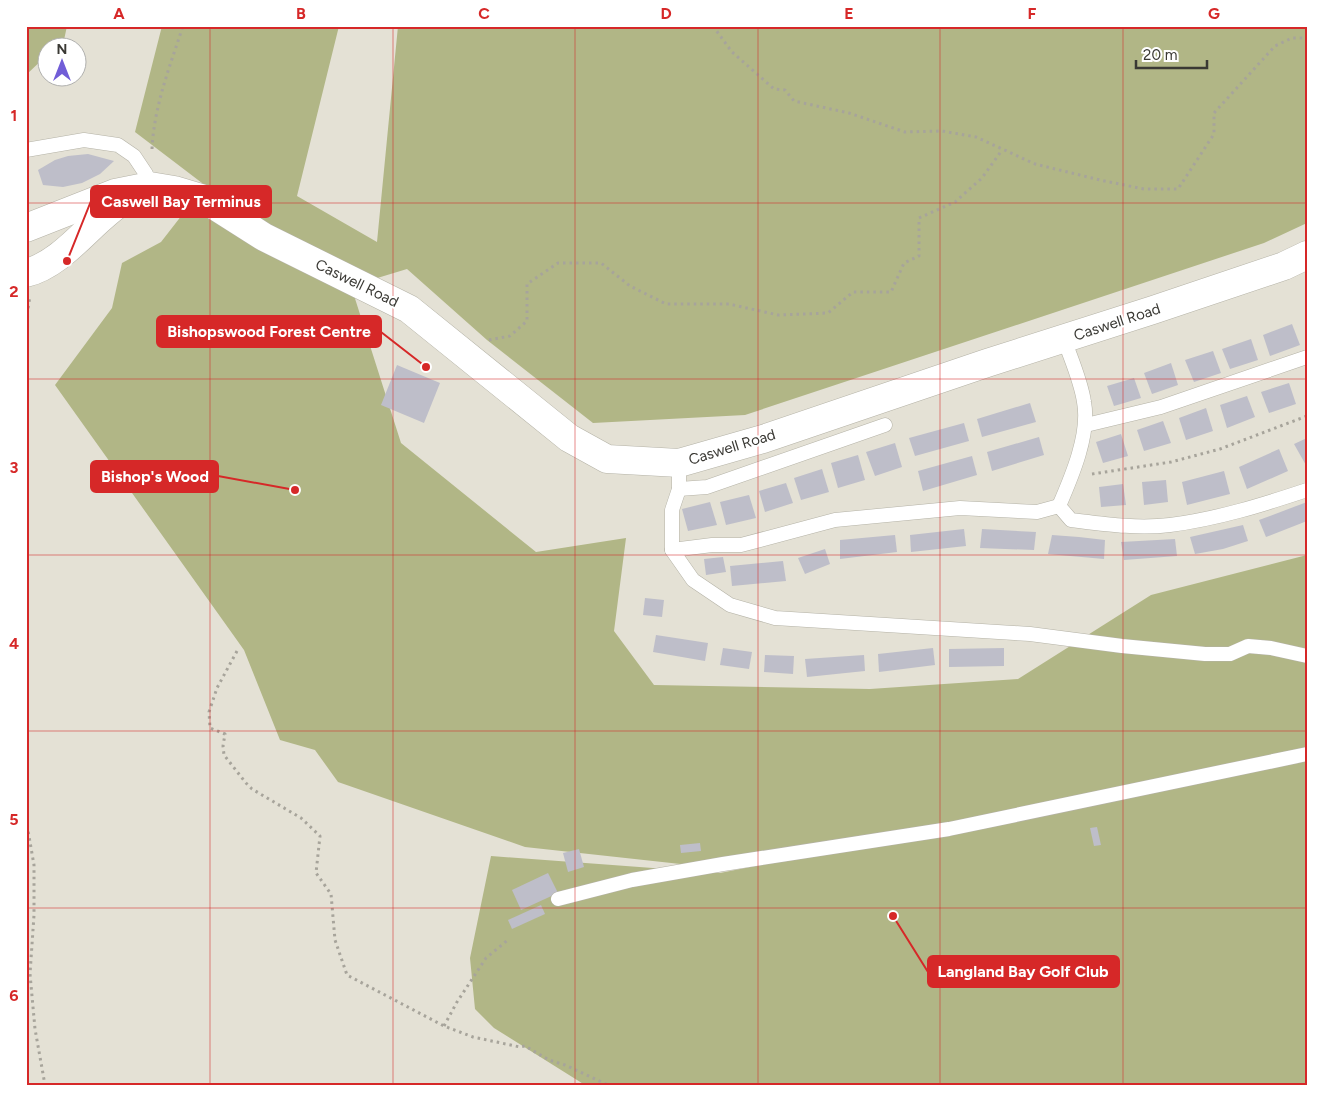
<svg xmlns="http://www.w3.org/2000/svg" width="1333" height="1111" font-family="Figtree,sans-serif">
  <rect width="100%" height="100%" fill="#e4e1d5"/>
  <!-- green -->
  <g fill="#b1b686">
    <path d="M26,26h41l-3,14 -8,7 -8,1 -1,7 -21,20z"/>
    <path d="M162,26h177l-42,170 80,46 21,-216h909v197l-43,20 -519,172 -152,8 -106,-83 -80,-71 -56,17 50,157 135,109 90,-14 -12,93 40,54 216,4 148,-10 133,-84 156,-40v200l-590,113 -192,-21 -187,-65 -23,-32 -35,-10 -36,-90 -189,-265 57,-77 10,-45 39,-21 21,-27 20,-32 -67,-51z"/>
    <path d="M1307,756v329h-722l-91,-57 -19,-19 -5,-51 21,-102 229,17z"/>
  </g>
  <!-- building -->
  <g fill="#bebec9">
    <path d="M88,154l26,7 -14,13 -18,9 -19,4 -20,-2 -5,-15 17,-10 13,-4z"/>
    <path d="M1292,324l8,21 -30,11 -7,-21z"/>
    <path d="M1251,339l7,21 -28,9 -8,-20z"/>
    <path d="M1213,351l8,22 -27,9 -9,-22z"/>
    <path d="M1171,363l7,22 -26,9 -8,-21z"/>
    <path d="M397,365l43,18 -16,40 -43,-18z"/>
    <path d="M1134,378l7,20 -27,8 -7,-20z"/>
    <path d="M1289,383l7,21 -27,9 -8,-21z"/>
    <path d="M1247,396l8,21 -28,11 -7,-23z"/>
    <path d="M1030,403l6,19 -54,15 -5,-18z"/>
    <path d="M1206,408l7,23 -27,9 -7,-22z"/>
    <path d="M1163,421l8,22 -27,8 -7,-21z"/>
    <path d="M964,423l5,18 -54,15 -6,-18z"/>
    <path d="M1121,434l7,22 -25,7 -7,-21z"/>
    <path d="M1039,437l5,18 -52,16 -5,-19z"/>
    <path d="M1307,438v29l-13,-23z"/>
    <path d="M895,443l7,24 -27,9 -9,-24z"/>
    <path d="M1279,449l9,22 -41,18 -8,-22z"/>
    <path d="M858,455l7,25 -27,8 -7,-25z"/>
    <path d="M972,456l5,19 -54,16 -5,-20z"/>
    <path d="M822,469l7,23 -28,8 -7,-22z"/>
    <path d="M1224,471l6,23 -43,11 -5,-23z"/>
    <path d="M1166,480l2,22 -24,3 -2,-23z"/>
    <path d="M786,483l7,20 -28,9 -6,-21z"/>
    <path d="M1123,484l3,21 -25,2 -2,-20z"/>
    <path d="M749,495l7,23 -30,7 -6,-23z"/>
    <path d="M710,502l7,23 -29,6 -6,-22z"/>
    <path d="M1307,502v19l-41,16 -7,-17z"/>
    <path d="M1243,525l5,16 -25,8 -28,5 -5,-17z"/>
    <path d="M964,529l2,17 -55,6 -1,-17z"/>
    <path d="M982,529l54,3 -2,18 -54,-2z"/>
    <path d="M895,535l2,17 -57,7v-19z"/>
    <path d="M1052,535l27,2 26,3 -1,19 -56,-5z"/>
    <path d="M1175,539l2,17 -53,4 -3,-18z"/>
    <path d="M825,549l5,15 -25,10 -7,-16z"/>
    <path d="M723,557l3,15 -20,3 -2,-16z"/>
    <path d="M783,561l3,20 -54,5 -2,-20z"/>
    <path d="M645,598l19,2 -2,17 -19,-2z"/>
    <path d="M656,635l52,8 -3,18 -52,-9z"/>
    <path d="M723,648l29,4 -3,17 -29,-4z"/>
    <path d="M933,648l2,17 -56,7 -1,-18z"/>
    <path d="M1004,648v18l-55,1v-18z"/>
    <path d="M765,655l29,1 -1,18 -29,-2z"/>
    <path d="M864,655l1,16 -58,6 -2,-18z"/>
    <path d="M1097,827l4,18 -7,1 -4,-18z"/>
    <path d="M700,843l1,8 -20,2 -1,-8z"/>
    <path d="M579,849l5,18 -16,5 -5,-19z"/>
    <path d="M548,873l10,20 -37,17 -9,-20z"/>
    <path d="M541,905l4,9 -33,15 -4,-9z"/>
  </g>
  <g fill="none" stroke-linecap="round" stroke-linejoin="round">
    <defs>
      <g id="lane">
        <path d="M26,150l58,-10 34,5 16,11 12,18 4,12"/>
        <path d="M1086,425l75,-18 146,-50"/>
        <path d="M679,463v26l-7,21v40l21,30 37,25 45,13 255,16 92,12 83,8h25l18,-8 23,2 36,8"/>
        <path d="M679,489l28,-2 178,-62"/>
        <path d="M1059,506c13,-30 31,-72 25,-104 -3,-21 -13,-43 -20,-63"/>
        <path d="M672,550l40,-5h29l94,-25 125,-12 77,4 22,-6 12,14c33,4 66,9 99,5 47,-6 92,-20 137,-35"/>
        <path d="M558,899l74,-19 91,-16 226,-35 358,-75"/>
      </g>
      <g id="secondary">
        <path d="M26,228l89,-35 35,-7 24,4 30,9 60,38 145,72 160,129 38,21 72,4 84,-24 224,-76 166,-53 131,-44 23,-11"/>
        <path d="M26,273c40,-10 68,-57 103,-76"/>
      </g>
    </defs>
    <!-- lane casing -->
    <use href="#lane" stroke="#b4b2a6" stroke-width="15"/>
    <!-- secondary casing -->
    <use href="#secondary" stroke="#b4b2a6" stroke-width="29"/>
    <!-- path -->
    <g stroke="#a7a49b" stroke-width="3" stroke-dasharray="2.5 4" stroke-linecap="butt">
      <path d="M713,26l19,26 42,37 11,1 9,11 55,12 56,19 37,-1 34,6 59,27 65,16 44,9h34l36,-55v-21l61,-67 17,-8h15"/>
      <path d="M152,149c2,-43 18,-83 31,-123"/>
      <path d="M26,321l4,-25"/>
      <path d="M489,340l21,-4 17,-15v-37l31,-21h43l29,23 36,18h63l49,11 50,-2 25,-21h38l13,-29 15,-7v-38l36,-16 27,-24 20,-28"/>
      <path d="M1092,474l79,-12 49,-13 87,-33"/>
      <path d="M237,651l-20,37 -8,24 1,16 15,6 -2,12 1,9 22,28 6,6 49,29 19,18 -4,37 15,21 4,46 12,35 97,51 29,11 47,10 5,-1 24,14 16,5 43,20"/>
      <path d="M26,819l8,46v50l-4,59 5,55 10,56"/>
      <path d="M444,1026l13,-24 29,-44 23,-19"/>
    </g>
    <!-- lane -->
    <use href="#lane" stroke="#fff" stroke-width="14"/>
    <!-- secondary -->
    <use href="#secondary" stroke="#fff" stroke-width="28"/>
  </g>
  <!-- grid -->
  <path fill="none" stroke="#d62828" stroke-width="1" stroke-opacity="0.55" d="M210,26v1059M393,26v1059M575,26v1059M758,26v1059M940,26v1059M1123,26v1059M26,203h1281M26,379h1281M26,555h1281M26,731h1281M26,908h1281"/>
  <g text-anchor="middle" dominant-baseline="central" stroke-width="4" stroke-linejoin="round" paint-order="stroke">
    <!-- street labels -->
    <g font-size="15" fill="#3a3934" stroke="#fff">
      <text transform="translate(357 283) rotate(26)">Caswell Road</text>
      <text transform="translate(1117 322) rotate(-18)">Caswell Road</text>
      <text transform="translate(732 447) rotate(-17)">Caswell Road</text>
    </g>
  </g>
  <!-- callouts -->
  <path fill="none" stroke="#d62828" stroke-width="2" d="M67 261L91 201M426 367L381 332M295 490L218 476M893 916L928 972"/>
  <g fill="#d62828" stroke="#fff" stroke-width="2">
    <circle cx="67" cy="261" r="5"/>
    <circle cx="426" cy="367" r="5"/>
    <circle cx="295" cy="490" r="5"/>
    <circle cx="893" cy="916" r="5"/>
  </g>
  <g fill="#d62828" stroke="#d62828" stroke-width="2">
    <rect x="91" y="186" width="180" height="31" rx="5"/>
    <rect x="157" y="316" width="224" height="31" rx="5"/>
    <rect x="91" y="461" width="127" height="31" rx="5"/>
    <rect x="928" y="956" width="191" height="31" rx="5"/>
  </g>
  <g font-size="16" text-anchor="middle" font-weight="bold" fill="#fff">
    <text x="181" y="207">Caswell Bay Terminus</text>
    <text x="269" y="337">Bishopswood Forest Centre</text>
    <text x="155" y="482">Bishop's Wood</text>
    <text x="1023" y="977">Langland Bay Golf Club</text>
  </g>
  <!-- border -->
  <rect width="1333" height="1111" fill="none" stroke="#ffffff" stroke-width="55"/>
  <!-- north arrow -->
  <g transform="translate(62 62)"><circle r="24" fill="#ffffff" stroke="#b0b0ae"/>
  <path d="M0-4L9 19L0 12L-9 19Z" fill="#715dd7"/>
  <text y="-8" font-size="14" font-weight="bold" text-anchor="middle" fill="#3a3934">N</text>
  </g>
  <!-- scale -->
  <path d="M1136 60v8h71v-8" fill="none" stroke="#3a3934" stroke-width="2.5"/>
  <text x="1143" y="60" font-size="15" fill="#3a3934" stroke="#ffffff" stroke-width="4" paint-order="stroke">20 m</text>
  <rect x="28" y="28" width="1278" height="1056" fill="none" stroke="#d62828" stroke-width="2"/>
  <g font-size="16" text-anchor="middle" font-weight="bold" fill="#d62828">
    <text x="119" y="19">A</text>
    <text x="301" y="19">B</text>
    <text x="484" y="19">C</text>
    <text x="666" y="19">D</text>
    <text x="849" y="19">E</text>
    <text x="1032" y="19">F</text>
    <text x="1214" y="19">G</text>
    <text x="14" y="121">1</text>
    <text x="14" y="297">2</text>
    <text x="14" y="473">3</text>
    <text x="14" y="649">4</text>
    <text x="14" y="825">5</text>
    <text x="14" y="1001">6</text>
  </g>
</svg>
